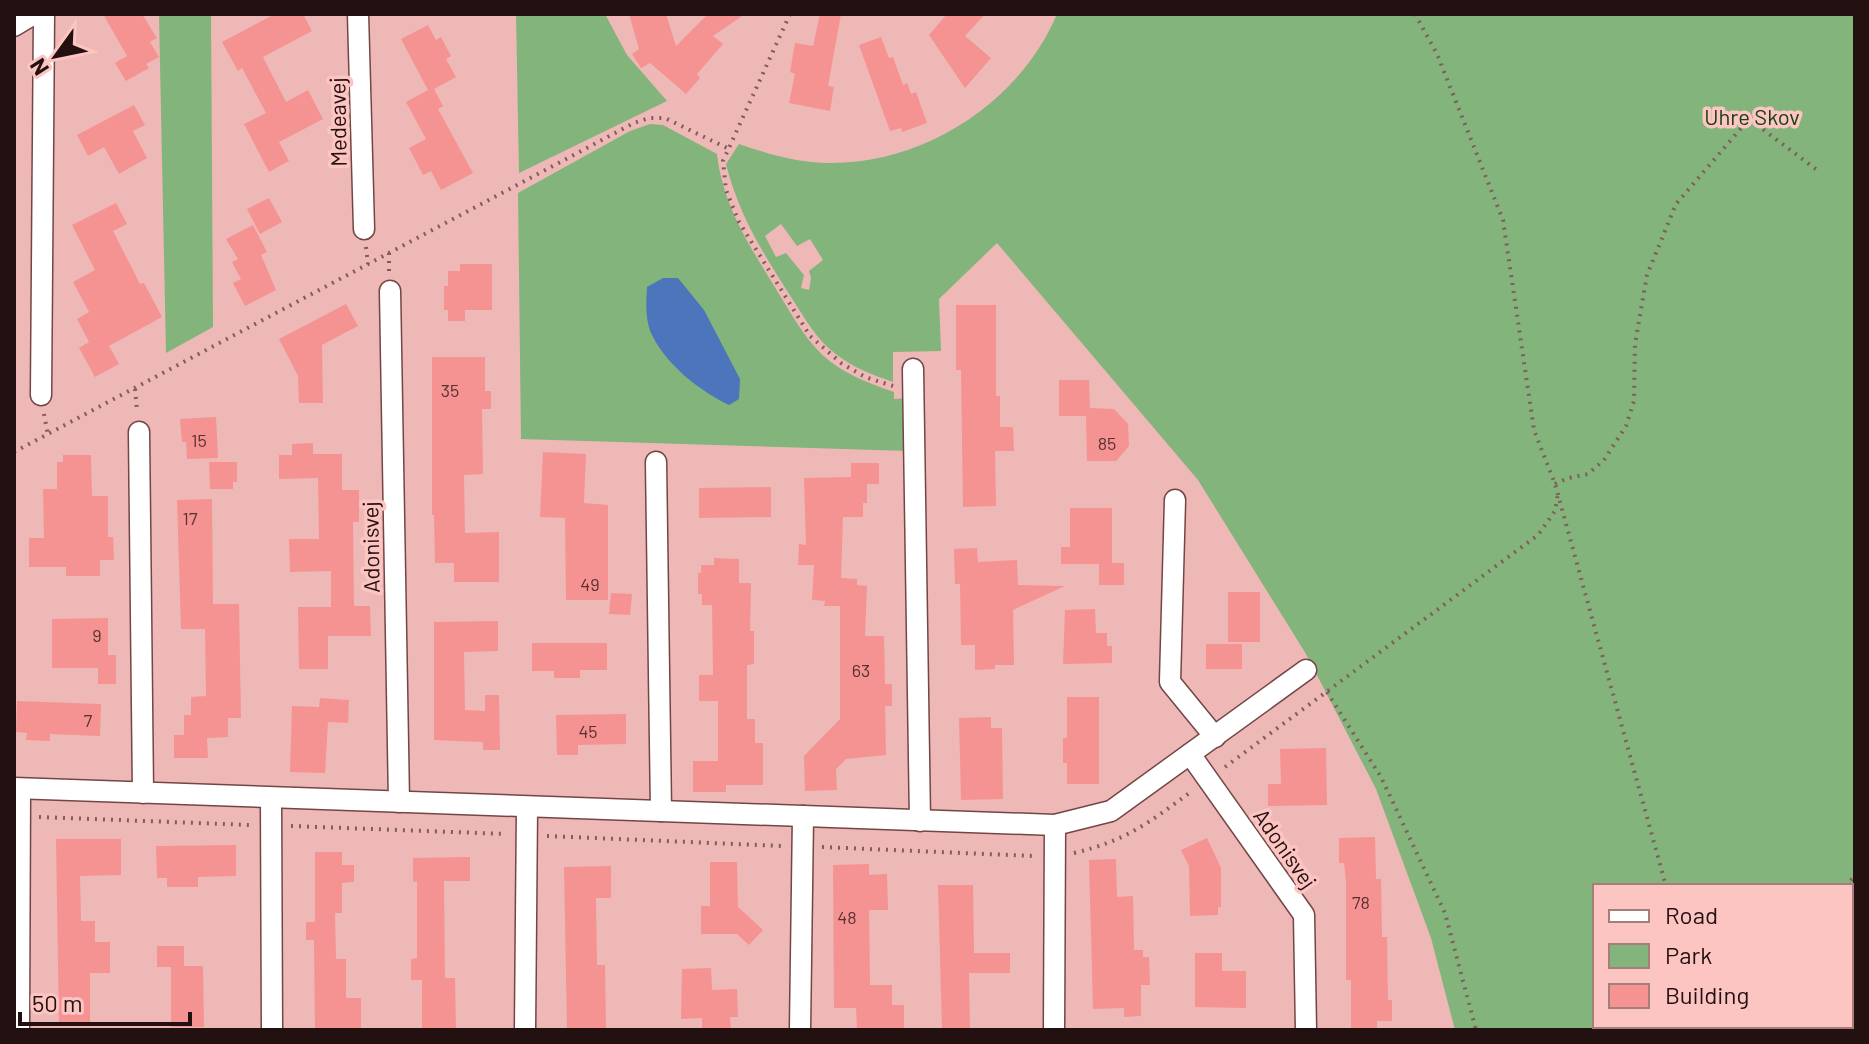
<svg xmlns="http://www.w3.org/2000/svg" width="1869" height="1044" font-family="Barlow,sans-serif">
  <rect width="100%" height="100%" fill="#eeb8b6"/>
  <!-- green -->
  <g fill="#83b47b" fill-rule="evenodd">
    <path d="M159,14h52l2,313 -47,26z"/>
    <path d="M516,14h89l22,41 40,46 -148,72z"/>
    <path d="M1057,14h798v1016h-400l-24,-92 -55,-149 -70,-135 -108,-174 -201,-237 -58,56 2,52 -48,1v30c-20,-7 -39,-14 -56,-27 -21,-15 -32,-37 -46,-58 -29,-46 -51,-79 -65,-133l13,-20c29,10 59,19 90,19 96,1 191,-61 228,-149zM781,224l16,22 13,-7 13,21 -14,11 2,7 -2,12 -8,-2 3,-13 -18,-22 -10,4 -11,-21zM1595,886h256v140h-256z"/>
    <path d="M650,124l13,1 54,29c6,52 32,91 59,135 12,19 23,40 38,57 20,24 51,36 80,46v7l13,-1 2,53 -388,-12 -3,-246 112,-62z"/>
  </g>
  <!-- water -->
  <path fill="#4d75bb" d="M663,278h15l26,32 36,69 -1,20 -10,6c-29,-14 -61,-39 -76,-68 -8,-14 -7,-34 -6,-50z"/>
  <!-- building -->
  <g fill="#f59392">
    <path d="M103,14h39l15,24 -7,4 9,15 -13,7 3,4 -23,13 -11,-18 12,-7z"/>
    <path d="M275,14h28l9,17 -49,26 23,45 22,-12 15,29 -44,23 10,19 -20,11 -25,-48 22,-11 -24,-45 -4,3 -16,-29z"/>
    <path d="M629,14h37l10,32 32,-32h37l-32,22 10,8 -26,30 3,4 -14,16 -36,-31 -9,5 -9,-14 7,-5z"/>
    <path d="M820,14h21l-13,72 6,1 -4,24 -41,-8 6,-29 -5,-2 5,-29 18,3z"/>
    <path d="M947,14h38l-20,22 26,22 -26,30 -36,-53z"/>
    <path d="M428,25l8,15 5,-3 10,19 -5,3 10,18 -22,12 9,17 -5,3 35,64 -32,17 -10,-19 -8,4 -14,-27 17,-9 -20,-37 22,-12 -27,-51z"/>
    <path d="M881,37l8,21 4,-1 10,28 4,-2 4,11 5,-2 11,31 -25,9 -1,-4 -11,3 -31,-86z"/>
    <path d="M134,105l11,20 -12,6 14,27 -28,16 -15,-27 -16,9 -11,-21z"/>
    <path d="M269,198l13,24 -22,12 -13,-25z"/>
    <path d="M116,203l11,21 -14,7 27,53 4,-1 18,34 -53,29 10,18 -24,13 -16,-29 10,-6 -12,-23 12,-7 -16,-30 22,-12 -23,-45z"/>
    <path d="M253,225l14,27 -6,3 15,35 -31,16 -12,-23 8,-4 -9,-17 6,-3 -12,-20z"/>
    <path d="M460,264h32v46h-27v11h-17v-11h-4v-24h4v-15h12z"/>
    <path d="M346,304l12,22 -36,19 1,58h-24l-1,-27 -19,-37z"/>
    <path d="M956,305h40v91h4v31h13l1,24h-19l1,55 -33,1 -2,-137h-5z"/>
    <path d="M432,357h53v34h6v18h-9l1,65 -19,1 1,58 34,-1v50h-45v-19h-19l-1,-48h-2z"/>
    <path d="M1059,380h30l1,28 24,1 14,15 1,22 -13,15h-29l-1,-45h-27z"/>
    <path d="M216,417l2,41 -31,1 -1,-17h-4l-2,-23z"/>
    <path d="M313,443v11h29v36h17v32h-6l1,84h16l1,30h-43v33h-29l-1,-62h33v-36l-41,1 -1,-33h30l-1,-61 -39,1v-24h13v-11z"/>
    <path d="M543,452l43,2 -2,49 24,2v95h-42l-1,-82 -25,-1z"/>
    <path d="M63,455h28l1,41h16v41h5l1,23h-14v16h-34v-9h-37v-29h15l-1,-49h14v-27h6z"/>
    <path d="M209,462h28v20h-4v7h-23z"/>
    <path d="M851,463h28v21h-12v19h-4v14h-20l-2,61 16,1v6l10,1 -2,50h19l1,48h7v22h-7l1,49 -40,4 -10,10 1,21 -32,1 -1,-35 36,-37v-113h-16l1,-5 -13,-1 2,-35h-16l1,-21 7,1 -2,-67 47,-1z"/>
    <path d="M771,487v30l-72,1v-30z"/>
    <path d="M212,499l1,105h26l2,114h-13v19l-21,1 1,20h-34v-23h10v-20h7v-18l15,-1 -1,-67h-24l-4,-129z"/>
    <path d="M1070,508h42v55h12v22h-25v-21h-38v-17h9z"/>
    <path d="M977,548l1,14 39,-2 1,25 47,1 -52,24 1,55h-19v4l-20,1v-25h-14l-1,-61h-5l-1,-35z"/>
    <path d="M714,558l25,1v24h12l-1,48h4v33l-7,1v54h8v24h8v42h-37v7h-33v-31h25v-60h-19v-26h14l-1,-70h-10v-11h-4v-21h3v-8h13z"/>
    <rect x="1228" y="592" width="32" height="50"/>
    <path d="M611,593l21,1 -2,21 -21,-1z"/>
    <path d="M1095,609l1,24h11v13h5v17l-49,1 2,-54z"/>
    <path d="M108,618v37h8v29h-18v-16h-46v-49z"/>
    <path d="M498,621v30l-34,1 1,58 20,1v-16h14l1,55h-17v-8l-49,-2v-118z"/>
    <path d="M532,643h75v27h-27v8h-26v-7h-22z"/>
    <rect x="1206" y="644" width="36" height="25"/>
    <path d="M1067,697h32v87h-32v-21h-4v-25h4z"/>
    <path d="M320,698l29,2 -1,23 -20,-1 -3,51 -35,-1 2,-66 27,1z"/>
    <path d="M17,701l84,3 -1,32 -50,-2v7l-24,-1 1,-7 -11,-1z"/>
    <path d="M626,714v30l-48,1v10h-21l-1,-40z"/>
    <path d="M991,717v11h11l1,71 -42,1 -2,-82z"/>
    <path d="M1326,748l1,57 -59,1v-22h13l-1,-35z"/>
    <path d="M1375,837l1,42h5l1,58h5l1,63h4v21h-15v9h-26v-50h-5v-99l-2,-18h-5v-25z"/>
    <path d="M1207,838l14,30v39h-3v8l-28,1 -1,-50 -8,-16z"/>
    <path d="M56,839h65v36l-41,1 1,45h14v21h15v31h-20v50l-31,1z"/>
    <path d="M236,845v31l-38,1v10h-31v-9h-10l-1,-32z"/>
    <path d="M315,852h27v13h12v17l-12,1v30h-7l1,46h10v39h15v31l-46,1 -1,-90h-8v-18h9z"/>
    <path d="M470,857v24h-26l1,97h10l1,52h-34v-50h-11v-21l6,-1v-77l-4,1v-24z"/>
    <path d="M1116,859l1,38 16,-1 1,54h9v7h6l1,28h-9v31l-17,1v-9l-31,1 -4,-149z"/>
    <path d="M710,862h27l1,45 25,23 -14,15 -12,-11h-36v-28h9z"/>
    <path d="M869,864v11l18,-1 1,36h-19l1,75h22v20h12v24l-47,1 -1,-22h-22l-1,-143z"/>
    <path d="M611,866v32h-15l1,67h8l1,65h-39l-3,-163z"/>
    <path d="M938,885h35l1,68h36v20h-41l1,57h-28z"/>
    <path d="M157,946h27v20h19l1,61h-33v-60h-14z"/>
    <path d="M1195,953h27v18h24v37l-51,-1z"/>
    <path d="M711,968l1,22 25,-1 1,28h-8l1,13h-29v-12l-21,1 1,-50z"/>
  </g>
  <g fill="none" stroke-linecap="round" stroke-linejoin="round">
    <defs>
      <g id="street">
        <path d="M358,14l6,215"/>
        <path d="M14,26l20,-12"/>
        <path d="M390,291l9,511"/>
        <path d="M913,369l7,452"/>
        <path d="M41,395l3,-381"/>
        <path d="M139,432l4,361"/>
        <path d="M656,462l5,349"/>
        <path d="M1175,500l-5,182 45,55"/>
        <path d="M1190,754l114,161 2,115"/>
        <path d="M14,788l1041,37 56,-14 195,-141"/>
        <path d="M271,798l1,232"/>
        <path d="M19,1030l1,-241"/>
        <path d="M525,1030l2,-223"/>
        <path d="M800,1030l3,-214"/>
        <path d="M1054,1030l1,-205"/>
      </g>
    </defs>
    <!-- street casing -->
    <use href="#street" stroke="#734645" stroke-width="23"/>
    <!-- path -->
    <g stroke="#805d5c" stroke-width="4" stroke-dasharray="2 6" stroke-linecap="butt">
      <path d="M790,14l-67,147 3,29 13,32 71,114 31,27 24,14 28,9"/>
      <path d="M1415,14l22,40 66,166 31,210 21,54 111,402"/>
      <path d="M366,247l2,17"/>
      <path d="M389,253v18"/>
      <path d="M135,389l2,22"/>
      <path d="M44,414l4,21"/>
      <path d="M14,452l620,-329 15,-5h16l64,31"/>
      <path d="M1555,484l13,-6 20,-4 16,-14 22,-34 8,-25 1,-57 12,-69 29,-71 73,-85 68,51"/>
      <path d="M1327,692l54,85 64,136 31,117"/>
      <path d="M1225,767l313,-232 17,-24 3,-18"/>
      <path d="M39,817l211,8"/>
      <path d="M291,826l215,8"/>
      <path d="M547,836l235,10"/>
      <path d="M822,847l211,9"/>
      <path d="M1074,853c52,-12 76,-31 118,-62"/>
      <path d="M1845,886l10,-10"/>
      <path d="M1676,1030l1,-4"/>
      <path d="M1729,1030l3,-4"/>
    </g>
    <!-- street -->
    <use href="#street" stroke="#fff" stroke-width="20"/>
  </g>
  <g text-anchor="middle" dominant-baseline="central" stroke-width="7" stroke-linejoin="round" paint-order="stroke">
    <!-- number labels -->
    <g font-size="18" fill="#583130">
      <text x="450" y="390">35</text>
      <text x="199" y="440">15</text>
      <text x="1107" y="443">85</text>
      <text x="190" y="518">17</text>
      <text x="590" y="584">49</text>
      <text x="97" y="635">9</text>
      <text x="861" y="670">63</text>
      <text x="88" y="720">7</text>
      <text x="588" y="731">45</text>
      <text x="1361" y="902">78</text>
      <text x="847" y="917">48</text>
    </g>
    <!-- park labels -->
    <g font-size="22" fill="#164010" stroke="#fcc5c2">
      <text x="1752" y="116">Uhre Skov</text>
    </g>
    <!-- street labels -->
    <g font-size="22" fill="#231010" stroke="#fcc5c2">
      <text transform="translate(337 122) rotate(-91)">Medeavej</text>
      <text transform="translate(370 547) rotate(-91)">Adonisvej</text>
      <text transform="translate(1286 848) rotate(55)">Adonisvej</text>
    </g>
  </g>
  <!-- border -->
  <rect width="1869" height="1044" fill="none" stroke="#231010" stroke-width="32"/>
  <!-- legend -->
  <rect x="1593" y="884" width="260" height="144" fill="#fcc5c2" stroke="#a57d7b" stroke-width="2"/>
  <rect x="1609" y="910" width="40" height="12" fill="#ffffff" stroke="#a57d7b" stroke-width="2"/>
  <text x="1665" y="924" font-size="24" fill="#231010">Road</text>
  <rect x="1609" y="944" width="40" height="24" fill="#83b47b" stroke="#a57d7b" stroke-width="2"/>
  <text x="1665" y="964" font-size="24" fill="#231010">Park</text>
  <rect x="1609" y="984" width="40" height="24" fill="#f59392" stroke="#a57d7b" stroke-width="2"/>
  <text x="1665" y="1004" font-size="24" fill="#231010">Building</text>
  <!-- north arrow -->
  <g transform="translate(56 56) rotate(237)" stroke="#fcc5c2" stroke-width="6" paint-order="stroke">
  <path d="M0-6L14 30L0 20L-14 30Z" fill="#231010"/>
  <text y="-12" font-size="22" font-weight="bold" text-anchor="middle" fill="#231010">N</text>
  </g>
  <!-- scale -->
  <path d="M20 1012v12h170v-12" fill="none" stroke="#231010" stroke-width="4"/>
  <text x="32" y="1012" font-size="24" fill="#231010" stroke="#fcc5c2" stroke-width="6" paint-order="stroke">50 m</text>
</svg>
